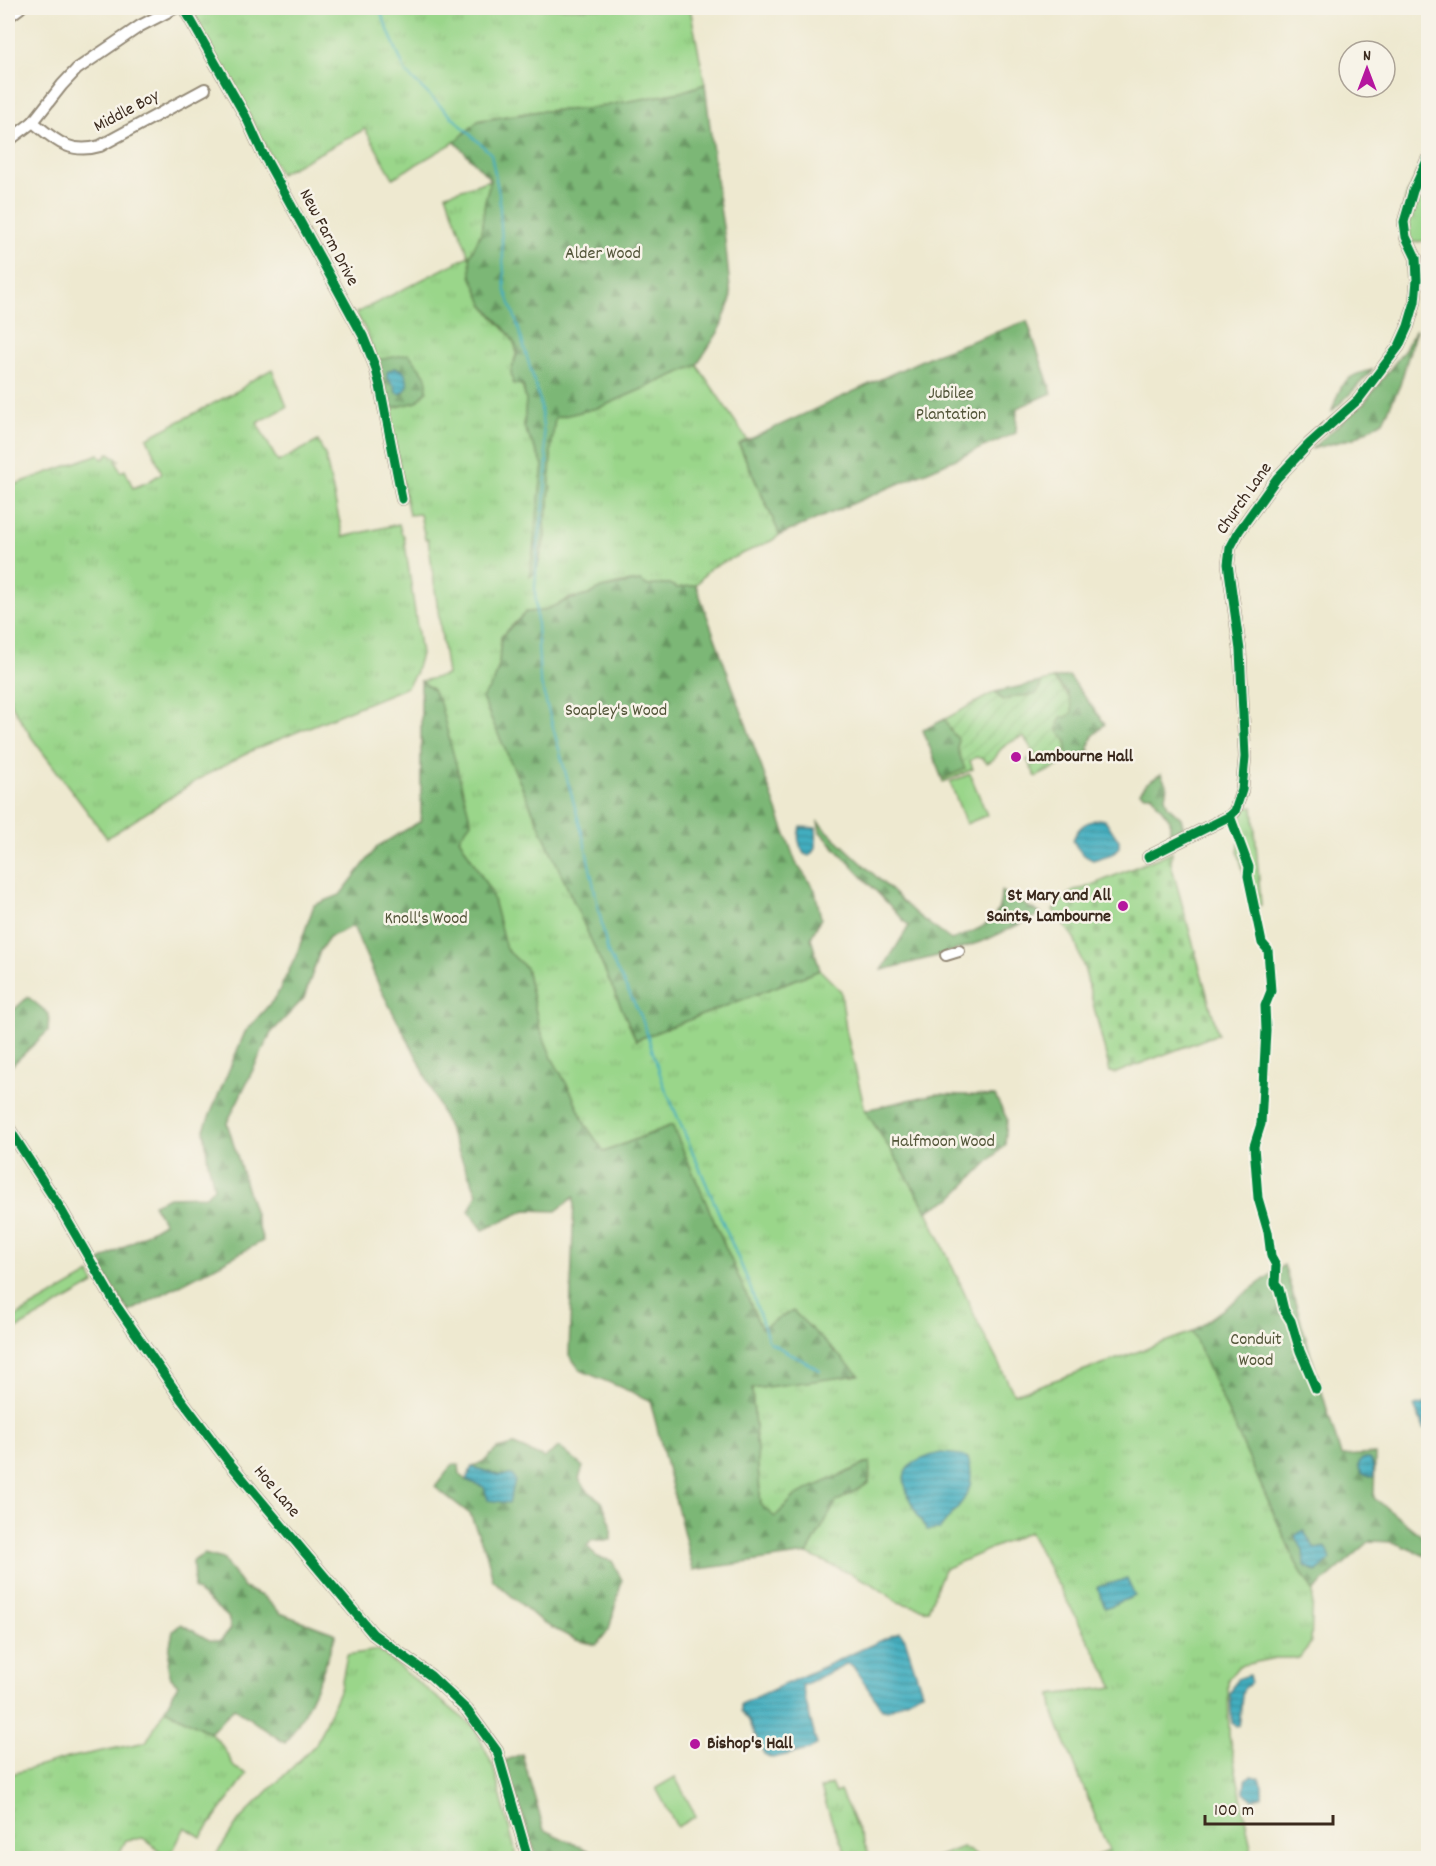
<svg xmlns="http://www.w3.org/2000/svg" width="1436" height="1866" font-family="Dekko,sans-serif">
  <defs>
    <pattern id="grass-tufts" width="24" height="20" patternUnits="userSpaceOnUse" patternTransform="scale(1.5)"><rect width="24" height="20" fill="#9ad68a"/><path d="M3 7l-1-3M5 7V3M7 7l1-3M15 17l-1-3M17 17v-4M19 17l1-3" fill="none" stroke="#86b877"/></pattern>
    <pattern id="forest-firs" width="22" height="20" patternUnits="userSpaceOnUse" patternTransform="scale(1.5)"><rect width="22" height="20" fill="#7bb776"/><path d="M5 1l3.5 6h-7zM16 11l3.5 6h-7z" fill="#669560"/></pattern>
    <pattern id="cemetery-stones" width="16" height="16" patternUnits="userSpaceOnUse" patternTransform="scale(1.5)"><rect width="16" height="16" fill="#9ad68a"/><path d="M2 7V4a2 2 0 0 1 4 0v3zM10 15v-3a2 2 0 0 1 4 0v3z" fill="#86b877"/></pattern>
    <pattern id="garden-furrows" width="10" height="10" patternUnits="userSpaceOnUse" patternTransform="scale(1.5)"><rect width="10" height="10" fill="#9ad68a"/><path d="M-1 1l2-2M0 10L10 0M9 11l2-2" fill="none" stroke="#86b877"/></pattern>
    <pattern id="water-rules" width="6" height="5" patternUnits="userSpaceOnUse" patternTransform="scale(1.5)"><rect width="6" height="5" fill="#42aec0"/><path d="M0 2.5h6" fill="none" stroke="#388e9b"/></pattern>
  </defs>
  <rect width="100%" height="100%" fill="#f7f3e8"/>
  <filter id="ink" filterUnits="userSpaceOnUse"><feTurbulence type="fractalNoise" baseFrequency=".0167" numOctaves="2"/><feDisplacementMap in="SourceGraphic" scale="12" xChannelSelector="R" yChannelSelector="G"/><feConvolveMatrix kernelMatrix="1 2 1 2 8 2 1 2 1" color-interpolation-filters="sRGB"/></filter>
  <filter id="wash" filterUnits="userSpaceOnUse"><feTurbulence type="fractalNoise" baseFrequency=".008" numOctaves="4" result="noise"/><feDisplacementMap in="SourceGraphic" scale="24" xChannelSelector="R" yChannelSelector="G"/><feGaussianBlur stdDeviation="1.35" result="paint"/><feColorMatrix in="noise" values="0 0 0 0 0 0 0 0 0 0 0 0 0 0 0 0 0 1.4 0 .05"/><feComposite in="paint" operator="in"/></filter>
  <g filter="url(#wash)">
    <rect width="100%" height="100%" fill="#eee9d0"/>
    <!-- grass -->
    <g fill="url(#grass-tufts)" stroke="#6a8054" stroke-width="1.5">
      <path d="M194,8h496l15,76 -24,8 -95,17 -46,2 -60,9 -25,22 -62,36 -28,-49 -85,45 -28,-54 -63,-109z"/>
      <path d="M1428,150v90l-27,5 4,-46z"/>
      <path d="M491,180l-6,21 -4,32 -11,23c4,15 7,32 13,46 7,20 42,35 31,59l8,24 4,15 -2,27 19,38 -12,110 7,-8 7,-30 -1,-15 5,-16 2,-55 4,-33 46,-11 96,-42 50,74 -8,6 41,90 -9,6 -61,27 -14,17 -19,3 -8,-4h-6l-15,2 -8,-5 -19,2 -20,5 -12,7 -20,3 -12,7 -15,6 -16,1 -25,25 -2,28 -5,18 -12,15 154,342 184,-70 21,21 5,39 19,80 34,53 28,48 51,112 36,71 115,-39 63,-23 104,231 17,28 -2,52 -12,15h-24l-36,8 -11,13 1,56 24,123h-163l19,-7 -55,-137 -3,-19 63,-8 -85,-155 -85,37 -16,41 -30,-8 -27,-19 -64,-29 29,-52 33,-19 1,-21 -74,33 -22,23 -13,-13 -9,-117 107,-13 -98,-47 -89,-203 -68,27 -19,-28 -14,-32 -19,-34 -13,-32 -13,-58 -20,-18 -15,-58 -32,-54 -26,-148 -12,-9 26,-6 -19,-136h-3l-5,-25 -11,1 -21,-106 12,-3 22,-36 -6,-5 -39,-5 -12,-31 -9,-16 113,-57 -23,-62z"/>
      <path d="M272,369l15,38 -30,16 21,39 40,-21 7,14 18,82 56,-13 2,8 3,4 17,118 -6,20 -8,13 -154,63 -54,29 -92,59 -75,-100 -24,-39v-212l91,-33 3,5 4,-1v-3l3,-2 10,7 -3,1 5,11 4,-2 8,18 15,-6 14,-9 -15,-35 94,-49 8,-7z"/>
      <path d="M1253,807l8,98 -9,1 -14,-55 3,-17 1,-26z"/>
      <path d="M90,1274l4,10 -86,50v-13z"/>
      <path d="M378,1650l96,77 19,39 24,92h-303l26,-39 76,-75 25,-58 6,-31z"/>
      <path d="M165,1709l45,24 11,11 14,24 12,6 -46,63 -16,-10 -16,31 -26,-20 -17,2 -9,18h-109v-83l60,-17 78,-16z"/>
      <path d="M831,1784l4,9 5,-2 31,67h-23l-17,-39 -10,-30z"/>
      <path d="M962,1847l20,11h-48z"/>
    </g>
    <!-- forest -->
    <g fill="url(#forest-firs)" stroke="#5b704a" stroke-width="1.5" fill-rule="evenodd">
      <path d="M705,84l13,111 7,44 6,60 -12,32 -22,34 -96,42 -46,11 -4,33 -2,55 -5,16 1,15 -10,36 -5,3 13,-111 -19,-38 2,-27 -3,-15 -10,-1 -2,-12 6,-18 -1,-8 -7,-12 -26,-30 -12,-29 -1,-19 11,-23 4,-32 6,-21 -36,-38 23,-21 62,-10 46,-2 95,-17z"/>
      <path d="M1027,321l25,72 -35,15 -1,25 -236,102 -41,-91 194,-89z"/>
      <path d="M1416,329l-16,56 -17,36 -29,17 -43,11 53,-46 40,-52z"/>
      <path d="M409,354l16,21 2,7v9l-10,11 -29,7 -11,-49zM394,368l8,2 5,18 -4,5 -3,1 -4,-2 -1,-5 -8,-10z"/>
      <path d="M1372,370l-20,22 -20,19c8,-26 12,-36 40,-41z"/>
      <path d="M640,581l8,5 15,-2h6l8,4 19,-3 100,278 19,27 6,28 -10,20 9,32 -184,70 -154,-342 12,-16 5,-17 2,-28 25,-25 16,-1 26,-11 21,-5 12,-7z"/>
      <path d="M1069,676l36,48 -12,12 -5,12 2,3 -22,10 -2,-22 -8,-7 -1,-8 11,-31 -15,-14z"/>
      <path d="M421,681l12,9 7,13 31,119 -12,16 32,54 15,57 20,19 13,58 13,32 19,34 14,32 19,28 68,-27 89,203 32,-17 66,64 -107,14 9,116 14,12 21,-22 74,-33 -1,21 -33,19 -29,52 -114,16 -43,-170 -70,-30 -11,-15 5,-158 -18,14 -30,-1 -43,20 -14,-19 8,-17 -58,-133 -38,-71 -28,-64 -24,11 -9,14 -16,47 -33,35 -44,90 36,118 -134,71 -32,-49 67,-40 -11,-19 16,-7 37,-1 8,-9 -6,-25 -4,-33 41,-97 31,-35 20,-41 18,-51 26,-10 38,-49 43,-25z"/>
      <path d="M1041,682c-2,16 -8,14 -22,14 -6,1 -11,3 -16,5l-8,-9z"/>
      <path d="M945,719l6,12 7,8v11l7,19 -23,10 -19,-49z"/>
      <path d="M1161,774l6,12 -2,11 3,9 13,12 4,16 -25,15 -3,-3 13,-6v-20l-13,-17 -4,-8h-8l-5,-3 7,-9z"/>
      <path d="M818,822l98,92 35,26c26,-11 51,-14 50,-49l40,23 -55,26 -45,15 -59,15 27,-44 -89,-94z"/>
      <path d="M28,997l21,17 -1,17 -40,38v-54z"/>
      <path d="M935,1094l60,2 12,23 -2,26 -53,53 -25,13 -28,-48 -34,-53z"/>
      <path d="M1284,1265l57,191 34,-2 -1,44 54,43v16l-35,-15 -23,-1 -57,50 -17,-28 -104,-231z"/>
      <path d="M514,1445l30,13 15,-11 24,20 -4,12 8,11 15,12 9,22v16h-19l-5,6 10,11 15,4 10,19 -13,50 -13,15 -20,-5 -33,-17 -50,-43 -7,-28 -16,-38 -35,-27 18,-23 6,1 1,10 6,5 18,7 14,-12 -26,-8 14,-7 11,-11z"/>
      <path d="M204,1554l19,5 21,29 20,9 16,16 56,21c-13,38 -27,77 -51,109l-51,-35 -24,25 -45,-24 13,-24 -7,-7 -3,-11 2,-22 3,-14 8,-7 28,16 11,1 11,-12 -3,-12 -34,-28 -1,-28z"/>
      <path d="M522,1754l22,76 60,28h-67l-33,-97z"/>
    </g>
    <!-- cemetery -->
    <path fill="url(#cemetery-stones)" stroke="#6a8054" stroke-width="1.5" d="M1172,852l-1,12 47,170 -102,39 -6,-1 -25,-101 -11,-33 -21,-28 21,-20 11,-2z"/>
    <!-- garden -->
    <path fill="url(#garden-furrows)" stroke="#6a8054" stroke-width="1.5" d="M1053,679c10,11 20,18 19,34l-6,4h-5l-3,7v8l8,7 2,22 -32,16 -9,-17 8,-6 -11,-17c-7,1 -18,7 -23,12 -7,7 -1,8 -14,14l-4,-4 -7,-2 -6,4 3,8 -30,13 -1,-3 23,-10 -7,-19v-11l-7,-8 -6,-12 50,-27 8,9c5,-2 10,-5 16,-5 14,0 20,2 22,-14z"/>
    <!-- pitch -->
    <g fill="#9ad68a" stroke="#6a8054" stroke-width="1.5">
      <path d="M970,774l17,41 -21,9 -16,-42z"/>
      <path d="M675,1777l21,39 -19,11 -21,-39z"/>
    </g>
    <!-- water -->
    <g fill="url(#water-rules)" stroke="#3e6c6f" stroke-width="1.5">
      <path d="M394,368l8,2c7,7 8,20 -2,24l-4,-2 -1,-5 -8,-10v-5z"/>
      <path d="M1098,819l7,1c5,6 8,14 14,20v7l-7,7 -19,6c-10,-4 -16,-10 -20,-20 5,-13 11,-17 25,-21z"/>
      <path d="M801,827l15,1c1,9 1,22 -7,28l-5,-2c-5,-8 -8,-19 -3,-27z"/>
      <path d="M1428,1403v26h-4l-10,-23z"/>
      <path d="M941,1453l20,2 7,3c11,36 -9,45 -28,71l-13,1c-9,-13 -26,-41 -22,-57 3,-11 26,-18 36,-20z"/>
      <path d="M1362,1459h7l4,6 1,12c-9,-1 -13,-2 -16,-12z"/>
      <path d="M472,1467l26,8h14l3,6 -6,22 -21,-3 -4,-13 -18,-7z"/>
      <path d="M1303,1530l12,19 11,-2 4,13 -14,12 -12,-7 -1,-15 -8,-14z"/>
      <path d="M1127,1579l8,17 -30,12 -8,-21z"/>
      <path d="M900,1632l5,7 17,53 -34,18 -6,-1 -30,-44 -6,-1 -44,22 15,59 -8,5 -37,8 -8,-4 -16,-35 -7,-8v-7z"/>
      <path d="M1249,1675l2,8c-2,2 -7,5 -8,7 -2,4 -2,28 -4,36l-3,1 -4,-4 -2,-29 7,-15z"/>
      <path d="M1251,1776l8,2 3,8v10l-9,4 -9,-8 1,-13z"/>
    </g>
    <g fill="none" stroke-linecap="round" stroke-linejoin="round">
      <!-- stream -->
      <path stroke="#42aec0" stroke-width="2" d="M379,8l27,65 85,81 8,40 6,96 11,30 24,81 7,61 -3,44 -6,39 -3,43 5,92 44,160 24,113 33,63 22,67 85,198 21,61 51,28"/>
    </g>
  </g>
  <g filter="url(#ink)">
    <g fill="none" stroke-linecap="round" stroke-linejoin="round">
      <defs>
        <g id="minor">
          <path d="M184,8l62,109 16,35 101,184 12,30 5,20 22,113"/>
          <path d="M8,17l12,-9"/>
          <path d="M33,122c22,18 37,33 67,24l105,-57"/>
          <path d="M8,141l25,-19 29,-37 15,-16 63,-43 35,-18"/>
          <path d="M1148,857l82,-41 5,-5 7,-21 3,-33 -5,-107 -12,-86 2,-16 9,-17 38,-53 32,-34 49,-44 41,-54 9,-20 7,-24 2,-22 -1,-22 -10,-21 -2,-15 9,-31 15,-33"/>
          <path d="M946,955l13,-4"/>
          <path d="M8,1127l51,79 57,99 65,94 46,61 146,174 58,42 36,34 30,41 31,107"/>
        </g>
      </defs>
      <!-- minor casing -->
      <use href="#minor" stroke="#948a77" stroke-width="14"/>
      <!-- minor -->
      <use href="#minor" stroke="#fff" stroke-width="10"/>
      <defs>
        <g id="cycleway">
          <path d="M184,8l62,109 16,35 101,184 12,30 5,20 22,113"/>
          <path d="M1230,816l19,51 -1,9 14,67 6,7 3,41 -6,15 1,24 -5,94 -7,22 4,52 10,34 3,24 5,9 -1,19 4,5 5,21 7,11 9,30 16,38"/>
          <path d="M1148,857l82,-41 5,-5 7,-21 3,-33 -5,-107 -12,-86 2,-16 9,-17 38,-53 32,-34 49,-44 41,-54 9,-20 7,-24 2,-22 -1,-22 -10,-21 -2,-15 9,-31 15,-33"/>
          <path d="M8,1127l51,79 57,99 65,94 46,61 146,174 58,42 36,34 30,41 31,107"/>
        </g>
      </defs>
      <!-- cycleway casing -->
      <use href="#cycleway" stroke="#f7f3e8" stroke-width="13"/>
      <!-- cycleway -->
      <use href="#cycleway" stroke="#00873e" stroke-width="9"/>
    </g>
  </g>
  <!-- markers -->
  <g fill="#b5179e" stroke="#f7f3e8" stroke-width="2">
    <circle cx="1016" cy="757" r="6"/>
    <circle cx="1123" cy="906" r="6"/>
    <circle cx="695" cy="1744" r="6"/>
  </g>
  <g text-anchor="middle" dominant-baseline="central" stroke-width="5" stroke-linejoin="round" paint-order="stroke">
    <!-- street labels -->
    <g font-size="18" fill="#3b2a1e" stroke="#f7f3e8">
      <text transform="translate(127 112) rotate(-28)">Middle Boy</text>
      <text transform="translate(328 238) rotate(62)">New Farm Drive</text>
      <text transform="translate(1245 499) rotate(-55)">Church Lane</text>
      <text transform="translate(276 1492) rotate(50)">Hoe Lane</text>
    </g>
    <!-- park labels -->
    <g font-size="18" fill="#535539" stroke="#f7f3e8">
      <text x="603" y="254">Alder Wood</text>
      <text x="951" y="394">Jubilee<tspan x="951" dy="21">Plantation</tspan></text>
      <text x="616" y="711">Soapley's Wood</text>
      <text x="426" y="919">Knoll's Wood</text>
      <text x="943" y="1142">Halfmoon Wood</text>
      <text x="1256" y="1340">Conduit<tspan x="1256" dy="21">Wood</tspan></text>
    </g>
    <!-- poi labels -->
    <g font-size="18" font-weight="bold" fill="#3b2a1e" stroke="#f7f3e8" text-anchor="start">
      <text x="1028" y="757">Lambourne Hall</text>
      <text x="1111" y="896" text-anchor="end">St Mary and All<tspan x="1111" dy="21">Saints, Lambourne</tspan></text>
      <text x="707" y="1744">Bishop's Hall</text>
    </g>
  </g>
  <!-- margin -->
  <rect width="1436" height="1866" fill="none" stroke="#f7f3e8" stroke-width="30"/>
  <!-- north arrow -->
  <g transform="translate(1367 69)"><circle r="28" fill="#f7f3e8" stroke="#aca397" stroke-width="1.5"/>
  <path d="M0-4.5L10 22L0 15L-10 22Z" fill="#b5179e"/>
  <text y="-9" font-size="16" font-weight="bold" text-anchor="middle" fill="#3b2a1e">N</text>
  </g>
  <!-- scale -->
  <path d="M1205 1815v9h128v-9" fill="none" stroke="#3b2a1e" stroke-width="3"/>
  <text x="1214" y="1815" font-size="18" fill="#3b2a1e" stroke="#f7f3e8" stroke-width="4.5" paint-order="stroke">100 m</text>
</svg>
